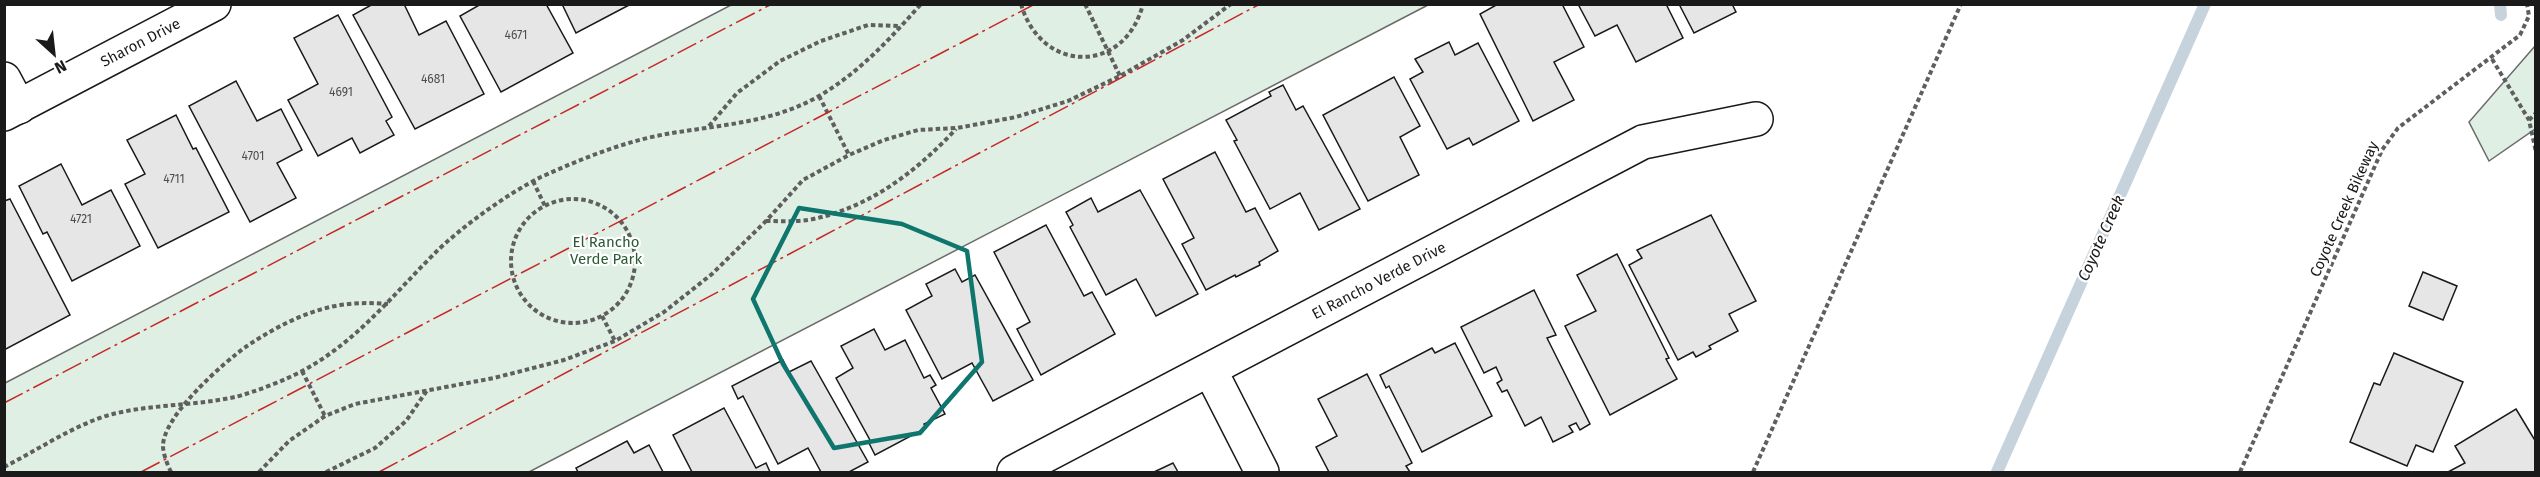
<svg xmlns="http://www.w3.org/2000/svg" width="2540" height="477" font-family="'Fira Sans',sans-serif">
  <rect width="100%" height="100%" fill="#fff"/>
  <!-- green -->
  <g fill="#e0efe3" stroke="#6a6a6a" stroke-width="1.5">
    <path d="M731,5h697l-899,467h-524v-89z"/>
    <path d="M2535,46v83l-46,32 -20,-39z"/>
  </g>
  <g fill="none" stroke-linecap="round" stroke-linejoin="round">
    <!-- stream -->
    <g stroke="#c6d2dc" stroke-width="12">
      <path d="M2500,4l1,11"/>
      <path d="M1997,472l208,-468"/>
    </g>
  </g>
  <!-- building -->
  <g fill="#e6e6e6" stroke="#1a1a1a" stroke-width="1.5">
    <path d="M373,4h31l15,31 27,-14 38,73 -69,35 -62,-114z"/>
    <path d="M481,4h65l27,49 -72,39 -41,-76z"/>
    <path d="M562,4h69l-55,29z"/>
    <path d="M1498,4h64l22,43 -30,15 20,38 -41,21 -53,-107z"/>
    <path d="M1578,4h88l17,34 -47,24 -19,-37 -22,11z"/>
    <path d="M1679,4h53l4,8 -42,21z"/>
    <path d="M338,15l54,102 -6,4 8,14 -34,18 -8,-15 -34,18 -30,-56 30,-16 -24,-46z"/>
    <path d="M1449,42l6,13 23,-12 41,78 -46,24 -4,-7 -22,11 -37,-70 13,-7 -8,-13z"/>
    <path d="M1394,77l26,49 -20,11 19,38 -51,26 -45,-86z"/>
    <path d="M236,81l21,40 24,-12 21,41 -25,13 19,35 -46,24 -61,-116z"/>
    <path d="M1283,85l13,25 7,-4 57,103 -41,21 -19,-37 -30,16 -36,-68 3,-1 -11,-20 45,-24 -2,-4z"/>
    <path d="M176,115l17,34 3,-1 33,64 -71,36 -33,-64 20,-10 -18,-34z"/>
    <path d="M1215,152l31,60 9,-4 23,43 -19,11 1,3 -24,12 -1,-2 -29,15 -24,-46 12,-6 -31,-59z"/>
    <path d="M61,164l21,41 29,-15 29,56 -68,35 -25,-49 -4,2 -24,-48z"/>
    <path d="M1140,190l58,104 -42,22 -20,-37 -30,16 -36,-68 3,-2 -7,-13 25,-14 7,14z"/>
    <path d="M10,199l60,116 -66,35v-149z"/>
    <path d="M1711,215l45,86 -27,13 9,17 -29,15 2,3 -15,8 -3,-5 -15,8 -49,-95 13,-7 -5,-8z"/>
    <path d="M1046,225l38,71 8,-4 23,42 -74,41 -24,-46 13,-7 -36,-70z"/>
    <path d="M1617,254l52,104 -3,1 11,20 -67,36 -45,-89 31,-15 -19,-36z"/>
    <path d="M955,269l7,13 13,-7 58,105 -40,21 -21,-38 -30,16 -36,-69 26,-14 -6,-12z"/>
    <path d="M2423,272l34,14 -14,34 -34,-14z"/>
    <path d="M1534,290l22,45 -9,3 43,86 -10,6 -4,-7 -7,3 4,6 -20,10 -12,-25 -16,9 -18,-36 -5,2 -5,-9 5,-3 -6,-13 -12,6 -23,-46z"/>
    <path d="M874,329l11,21 20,-10 19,38 6,-3 6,10 -5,3 14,26 -21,10 2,4 -51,27 -6,-12 2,-1 -35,-64 17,-10 -12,-22z"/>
    <path d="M1455,343l37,73 -70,36 -33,-66 -3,2 -6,-13 52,-27 3,5z"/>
    <path d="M2394,353l69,29 -30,70 -17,-7 -9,21 -57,-24 24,-59 6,2z"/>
    <path d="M783,360l6,12 22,-11 57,101 -19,10h-28l-13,-24 -30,16 -35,-68 -5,3 -6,-13z"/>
    <path d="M1367,374l45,89 -6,3 4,6h-81l-13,-25 21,-11 -19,-37z"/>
    <path d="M724,408l32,60 10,-5 4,9h-78l-19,-37z"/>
    <path d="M2516,409l20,33v30h-88l17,-9 -10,-17z"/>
    <path d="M627,441l7,12 15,-8 14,27h-85l-2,-4z"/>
    <path d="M1173,463l5,9h-24z"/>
  </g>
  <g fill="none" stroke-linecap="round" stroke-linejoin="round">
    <defs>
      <g id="minor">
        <path d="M4,79l15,28"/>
        <path id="s1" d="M4,114l210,-110"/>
        <path d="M1210,370l52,102"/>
        <path id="s2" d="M1014,472l629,-330 113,-23"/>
      </g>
    </defs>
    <!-- minor casing -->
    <use href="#minor" stroke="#1a1a1a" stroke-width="36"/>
    <!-- path -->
    <g stroke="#5f5f5f" stroke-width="4" stroke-dasharray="4.5 3" stroke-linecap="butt">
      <path d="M1021,4c20,70 104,71 122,0"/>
      <path d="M1085,4l35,72"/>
      <path d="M2492,59l37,61 7,32"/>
      <path d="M819,96l30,59"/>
      <path d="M2529,120l7,-7"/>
      <path d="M709,126l28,-33 43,-32 41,-20 47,-16 33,1"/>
      <path d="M533,181l12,25"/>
      <circle cx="573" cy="261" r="62"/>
      <path d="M766,221c14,0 29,1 42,-1 60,-11 108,-48 148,-91"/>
      <path d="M602,316l13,25"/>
      <path d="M302,371l23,45"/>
      <path d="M4,467c34,-17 68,-41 105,-52 41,-11 85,-9 126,-18 20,-5 51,-17 69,-27 53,-29 88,-74 130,-116 27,-27 73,-60 107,-77 38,-17 74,-32 115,-41 55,-11 113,-11 163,-40 41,-24 71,-57 102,-92"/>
      <path d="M171,472c-3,-6 -8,-18 -8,-26 0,-30 60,-83 84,-100 21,-14 44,-27 69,-35 23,-8 48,-9 72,-7"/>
      <path d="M259,472l30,-31 36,-25 30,-12 139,-26 70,-18 51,-19 49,-29 48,-38 54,-53 37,-41 46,-25 35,-15 34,-10 39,-2 59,-11 52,-16 52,-25 63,-36 48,-36"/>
      <path d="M326,472l49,-24 31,-27 22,-32"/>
      <path d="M1753,472l208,-468"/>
      <path d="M2240,472l142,-322 16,-22 122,-93 9,-19 -2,-12"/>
    </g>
    <!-- minor -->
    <use href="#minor" stroke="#fff" stroke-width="33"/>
    <!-- power -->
    <g stroke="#c62828" stroke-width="1.5" stroke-dasharray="21 4.5 3 4.5" stroke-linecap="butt">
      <path d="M4,403l768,-399"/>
      <path d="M141,472l894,-468"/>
      <path d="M379,472l881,-468"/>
    </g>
  </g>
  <!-- marked area -->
  <path fill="none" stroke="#0f766e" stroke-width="4.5" stroke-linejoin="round" d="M799,208l103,16 65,27 15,111 -62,71 -86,15 -51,-84 -30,-65z"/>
  <g text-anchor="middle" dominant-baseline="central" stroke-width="4.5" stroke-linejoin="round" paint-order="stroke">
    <!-- number labels -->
    <g font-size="12" fill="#4d4d4d">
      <text x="516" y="35">4671</text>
      <text x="433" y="79">4681</text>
      <text x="341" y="92">4691</text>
      <text x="253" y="156">4701</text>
      <text x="174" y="179">4711</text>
      <text x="81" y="219">4721</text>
    </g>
    <!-- street labels -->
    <g font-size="15" fill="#1a1a1a" stroke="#fff">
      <text stroke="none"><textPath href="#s1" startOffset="154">Sharon Drive</textPath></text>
      <text transform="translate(2344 209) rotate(-66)">Coyote Creek Bikeway</text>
      <text stroke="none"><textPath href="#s2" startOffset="412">El Rancho Verde Drive</textPath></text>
    </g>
    <!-- park labels -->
    <g font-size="15" fill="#2b5a34" stroke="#fff">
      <text x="606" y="242">El Rancho<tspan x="606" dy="17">Verde Park</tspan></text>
    </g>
    <!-- water labels -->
    <g font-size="16" font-style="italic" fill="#1a1a1a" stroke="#fff">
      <text transform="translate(2101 238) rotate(-66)">Coyote Creek</text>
    </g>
  </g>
  <!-- border -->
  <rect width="2540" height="477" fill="none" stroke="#1a1a1a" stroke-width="12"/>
  <!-- north arrow -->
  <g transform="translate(54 54) rotate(153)" stroke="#ffffff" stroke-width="4.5" paint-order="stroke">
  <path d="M0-4.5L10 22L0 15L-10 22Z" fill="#1a1a1a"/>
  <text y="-9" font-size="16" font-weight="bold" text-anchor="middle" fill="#1a1a1a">N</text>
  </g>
</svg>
